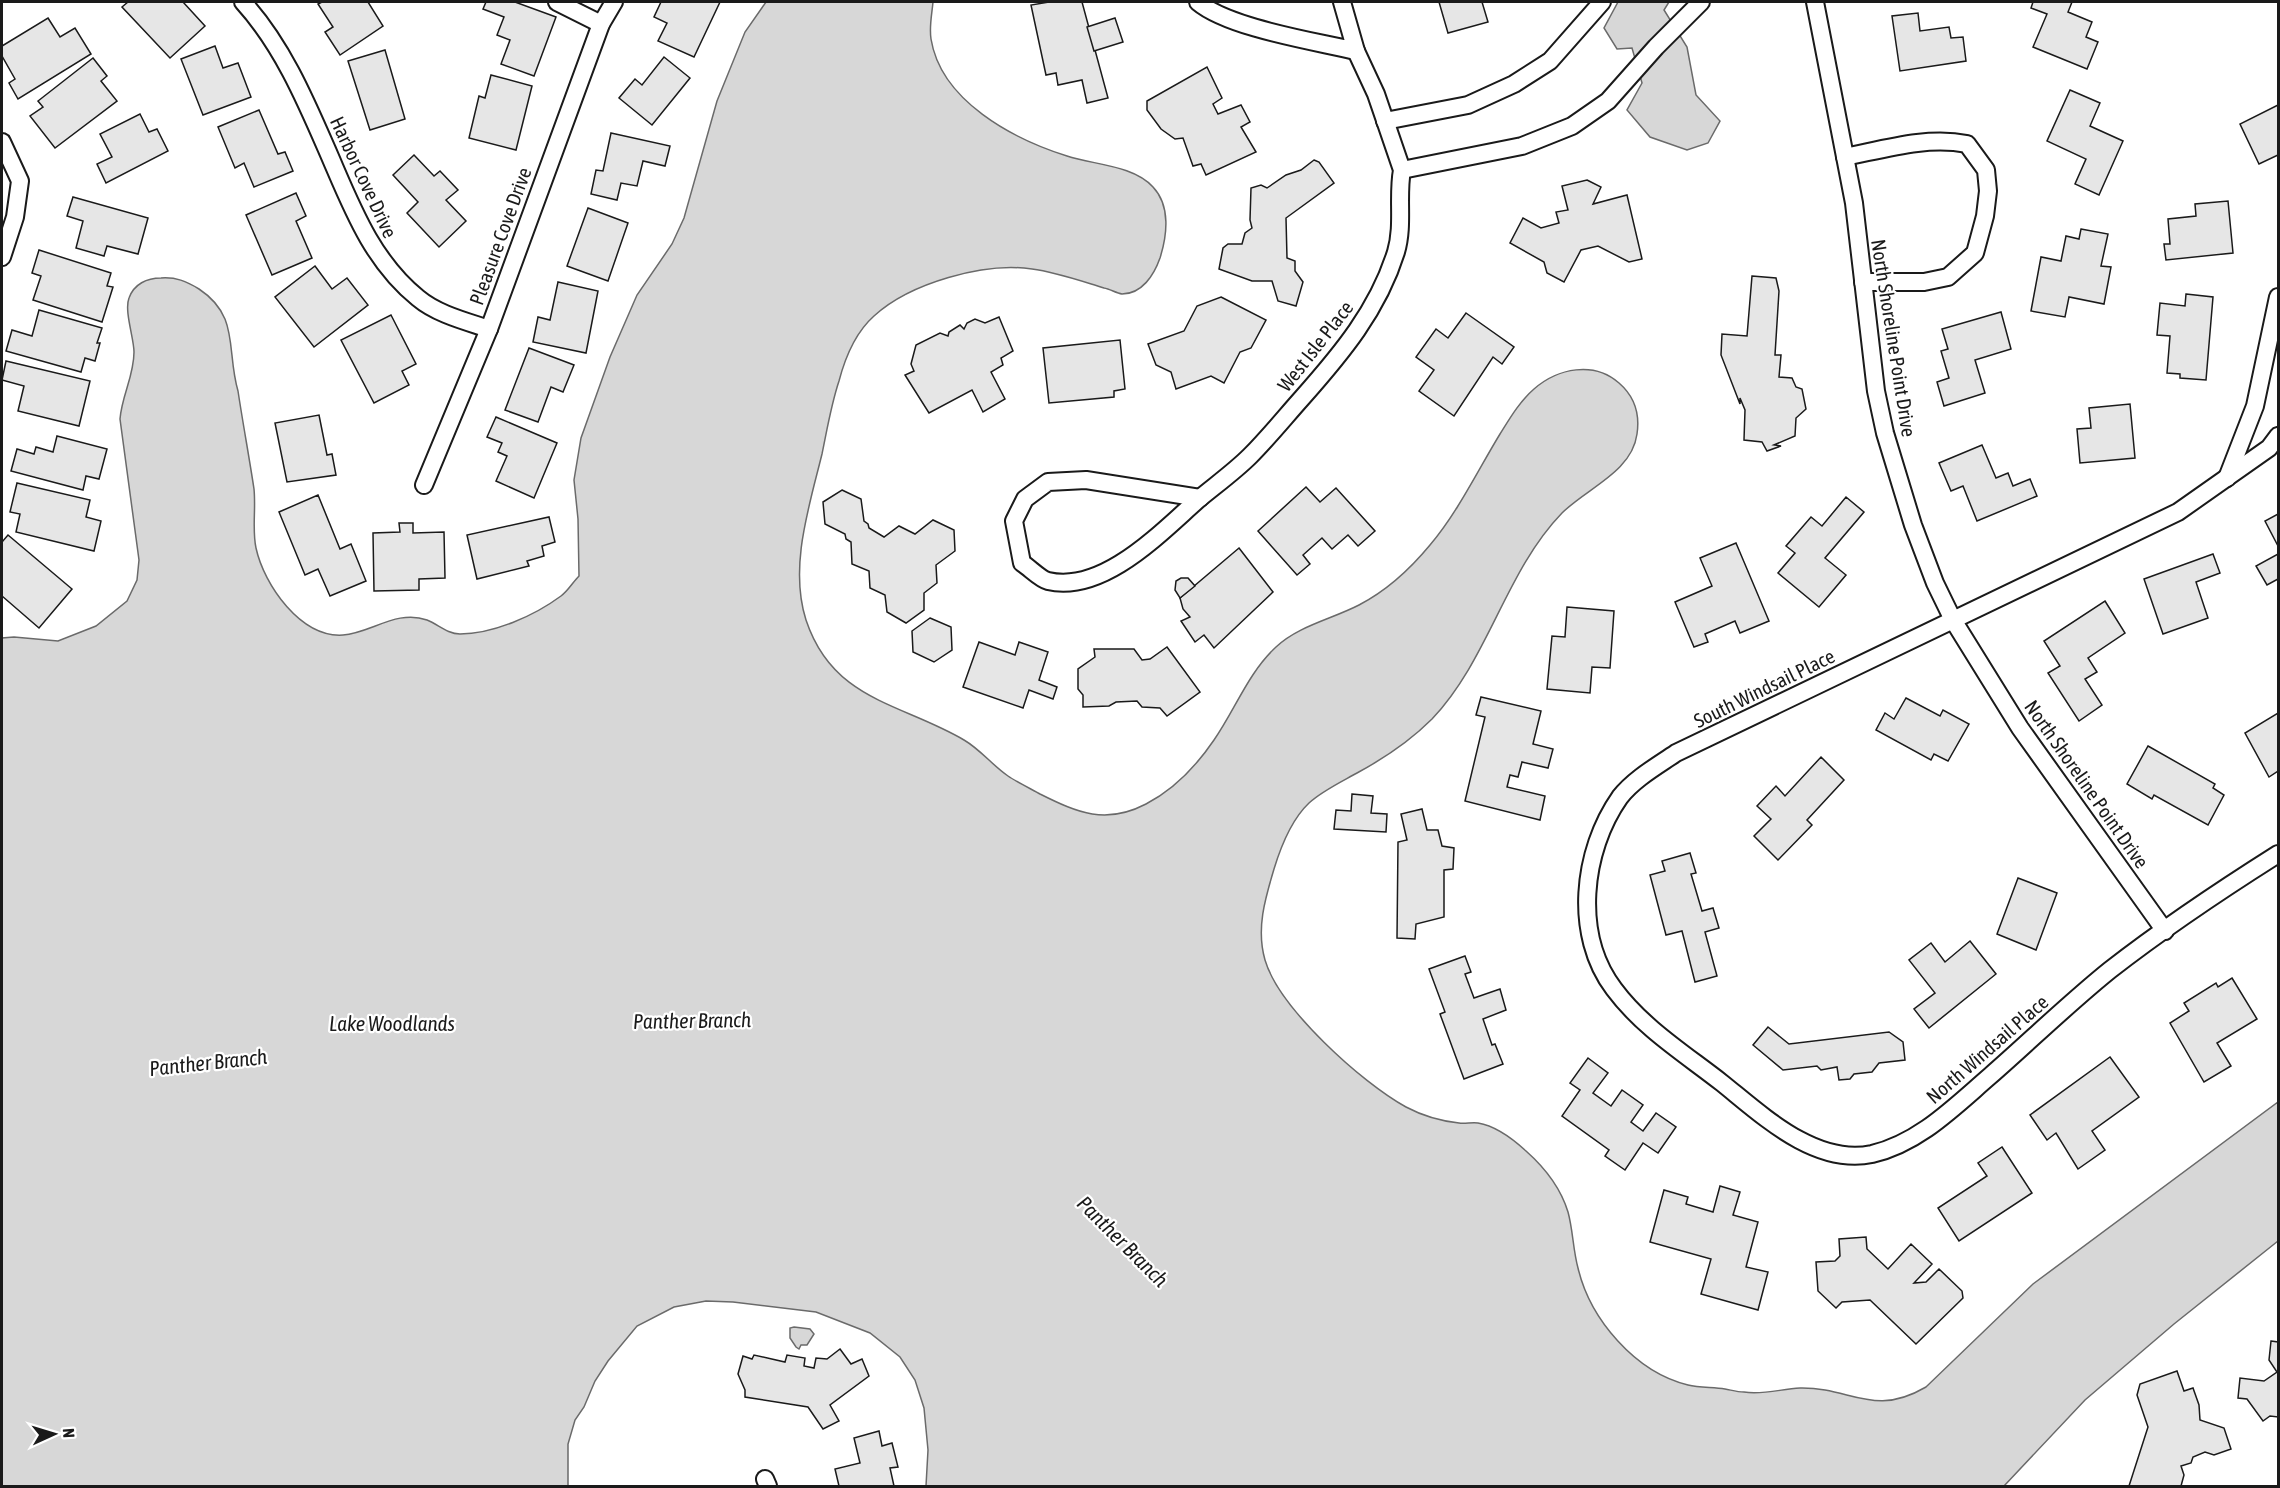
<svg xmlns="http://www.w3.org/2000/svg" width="2280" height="1488" font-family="'Asap Condensed',sans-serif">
  <rect width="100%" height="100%" fill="#fff"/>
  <!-- water -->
  <g fill="#d7d7d7" stroke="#6a6a6a" stroke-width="1.5">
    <path d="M766,2h167c-1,12 -4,24 -2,37 10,62 82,100 136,117 27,9 66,9 86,31 18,19 14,49 7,71 -6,17 -18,36 -38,36 -6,-1 -12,-5 -18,-6 -23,-7 -48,-16 -72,-19 -48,-7 -122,14 -158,47 -18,16 -29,42 -35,65 -8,24 -12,49 -17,73 -13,53 -33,113 -16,166 27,81 95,83 158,120 17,10 28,25 44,36 7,5 25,14 32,18 38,19 66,31 106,10 27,-14 51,-39 68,-64 21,-30 34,-67 62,-93 22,-21 56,-28 83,-42 27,-14 52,-37 71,-60 28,-33 48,-75 70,-111 10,-16 20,-33 34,-45 24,-21 60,-28 85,-6 15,13 21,31 18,51 -5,38 -50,54 -75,79 -57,59 -73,146 -130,206 -21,21 -49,40 -75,54 -16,9 -35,18 -48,30 -18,17 -28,43 -35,66 -9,30 -18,60 -9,91 14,48 97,123 141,147 15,8 35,14 53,16 6,1 13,-1 19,0 18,3 35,16 48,28 18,16 35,38 42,61 5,18 5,38 10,56 12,51 57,104 110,117 12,3 25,2 37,4 6,1 12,3 19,3 19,3 37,-3 56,-4 51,-1 73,30 126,-1l107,-103 245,-182v139l-104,83 -89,76 -81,86h-1078l2,-36 -4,-42 -9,-28 -15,-23 -30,-24 -54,-21 -83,-10 -27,-1 -32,6 -37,19 -29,35 -13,20 -11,26 -9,13 -7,24v42h-566v-848l12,-1 44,4 38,-15 31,-25 10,-21 2,-20 -19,-141c2,-24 14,-43 14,-67 0,-14 -10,-41 -5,-54 5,-14 18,-20 32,-20 15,-1 25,3 38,11 41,27 27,61 39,102 5,33 11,65 16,98 2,20 -2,41 2,59 8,37 45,90 87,87 28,-2 54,-26 84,-15 11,4 20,14 33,14 33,0 74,-18 101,-38 7,-5 12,-14 18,-20l-1,-57 -4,-39 7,-42 29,-81 27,-62 35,-51 12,-26 33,-117 28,-69z"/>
    <path d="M1618,2h51l-5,8 23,37 9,48 24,26 -12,22 -21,7 -37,-13 -23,-27 15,-27 -10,-35 -15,1 -13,-21z"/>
    <path d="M794,1327l16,2 4,5 -7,11h-6l-2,4 -3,-2 -6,-9v-10z"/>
  </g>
  <!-- building -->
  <g fill="#e6e6e6" stroke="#1a1a1a" stroke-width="1.5">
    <path d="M128,2h55l22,24 -35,32 -48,-51z"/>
    <path d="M322,2h46l15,24 -43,29 -15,-23 8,-5 -15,-23z"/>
    <path d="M486,2h29l41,15 -22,59 -33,-12 9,-24 -13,-5 7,-18 -21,-8z"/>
    <path d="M661,2h59l-26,55 -36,-16 9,-18 -13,-6z"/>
    <path d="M1049,2h33l26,96 -21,5 -5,-23 -24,5 -2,-12 -10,2 -15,-70z"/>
    <path d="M1439,2h43l6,20 -40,11z"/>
    <path d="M2033,2h39l-4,10 24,10 -6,15 12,5 -11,27 -54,-22 14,-33 -16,-6z"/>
    <path d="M1918,13l2,18 29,-4 2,11 12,-1 3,24 -66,10 -8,-55z"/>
    <path d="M48,18l12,19 15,-9 16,26 -73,45 -9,-16 6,-4 -13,-23v-10z"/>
    <path d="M1115,18l8,24 -29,9 -7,-24z"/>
    <path d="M215,46l8,22 15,-5 13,34 -48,18 -22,-56z"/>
    <path d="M385,50l20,69 -35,11 -22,-69z"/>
    <path d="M664,57l26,21 -38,47 -33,-27 16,-19 7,6z"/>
    <path d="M93,58l14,18 -6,5 16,20 -62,47 -25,-32 13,-9 -5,-6z"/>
    <path d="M1207,67l15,31 -9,6 5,10 23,-9 9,17 -9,5 15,25 -50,23 -5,-11 -8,2 -10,-28 -8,1 -14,-10 -14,-19v-9z"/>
    <path d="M491,75l41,11 -16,64 -47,-12 10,-42 6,2z"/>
    <path d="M2070,90l30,13 -10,23 33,15 -24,54 -24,-11 11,-25 -39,-18z"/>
    <path d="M2278,105v50l-19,9 -19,-40z"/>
    <path d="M259,110l19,44 7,-2 8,19 -39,16 -10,-24 -9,5 -17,-41z"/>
    <path d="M140,114l9,18 8,-3 11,22 -62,32 -9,-19 15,-7 -12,-23z"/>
    <path d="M611,133l59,13 -5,20 -22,-5 -6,25 -16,-3 -4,17 -26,-6 5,-24 7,1z"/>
    <path d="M414,155l20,21 6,-5 18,19 -12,10 20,21 -27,26 -32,-34 11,-11 -25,-27z"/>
    <path d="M1314,160l5,2 15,21 -48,35 1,40 8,3v10l8,11 -7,24 -18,-5 -6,-20h-20l-33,-12 4,-21 5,-4h14l3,-11 7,-5 -2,-8 1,-32 10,-3 6,3 19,-13 15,-5z"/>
    <path d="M1587,180l14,7 -8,17 34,-9 15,64 -13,3 -31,-16 -17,4 -17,32 -17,-9 -3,-11 -34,-19 13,-25 18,10 18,-5 -3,-11 12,-2 -6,-24z"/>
    <path d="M296,193l10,23 -10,5 16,37 -40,17 -26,-60z"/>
    <path d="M73,197l75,21 -10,36 -31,-8 -3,10 -28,-8 7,-27 -16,-5z"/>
    <path d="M2228,201l5,52 -67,7 -2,-16h6l-2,-25 28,-3 -1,-12z"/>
    <path d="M588,208l40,15 -20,58 -41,-15z"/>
    <path d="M2081,229l27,5 -7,32 10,1 -7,37 -35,-7 -4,20 -34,-6 10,-54 20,4 5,-25 13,3z"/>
    <path d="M39,250l72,23 -4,13 6,1 -11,35 -69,-22 8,-24 -9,-3z"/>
    <path d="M315,266l17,23 15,-11 21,27 -54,42 -39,-50z"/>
    <path d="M1752,276l24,2 3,13 -4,64h6l-2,22 13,1 4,9 6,2 4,20 -10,9 -1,18 -21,9 7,1 -14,5 -5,-9 -18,-2 1,-30 -5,-12v6l-19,-49 1,-21 25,2z"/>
    <path d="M558,282l40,9 -12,62 -53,-11 5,-25 12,3z"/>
    <path d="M2186,294l27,3 -7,83 -26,-2v-4l-13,-1 3,-37 -13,-1 3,-32 25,3z"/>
    <path d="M1221,297l45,23 -15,28 -11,4 -16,31 -13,-7 -35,13 -5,-17 -15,-7 -8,-21 36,-13 13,-25z"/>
    <path d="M39,310l63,18 -5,15h3l-5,18 -10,-3 -4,14 -75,-21 6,-21 20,6z"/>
    <path d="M2001,312l10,37 -36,11 10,33 -41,13 -7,-24 12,-4 -8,-27 7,-2 -6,-20z"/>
    <path d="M1466,313l48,34 -12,17 -9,-7 -39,59 -35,-25 15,-21 -18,-13 20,-28 12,9z"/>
    <path d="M391,315l25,49 -14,7 7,14 -35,18 -33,-63z"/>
    <path d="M999,317l14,34 -12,7 2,7 -12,7 14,27 -22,13 -11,-22 -43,23 -24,-38 9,-4 -3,-7 5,-19 24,-12 8,3 1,-4 11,-7 4,4 3,-6 8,-4 10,4z"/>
    <path d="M1120,340l5,49 -11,2v6l-65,6 -6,-55z"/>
    <path d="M529,348l45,17 -11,27 -12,-5 -13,35 -33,-12z"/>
    <path d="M6,361l84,20 -11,45 -61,-15 6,-25 -22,-6z"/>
    <path d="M2130,404l5,54 -55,5 -3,-34 14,-1 -2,-20z"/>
    <path d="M319,415l8,40 5,-1 4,21 -49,7 -12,-59z"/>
    <path d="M496,417l61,26 -23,55 -38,-17 11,-25 -9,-4 4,-9 -15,-6z"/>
    <path d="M57,436l50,13 -8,30 -13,-3 -3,14 -72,-19 6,-22 17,5 2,-7 17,5z"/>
    <path d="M1982,445l14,33 12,-5 5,13 17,-7 7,17 -60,25 -14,-35 -12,5 -12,-28z"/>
    <path d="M17,483l73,17 -4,17 15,4 -7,30 -78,-19 4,-18 -10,-2z"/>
    <path d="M1306,487l14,15 16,-14 39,43 -17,15 -10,-11 -16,14 -10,-11 -19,17 7,9 -13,11 -39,-44z"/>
    <path d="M842,490l19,9 3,22 4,3 1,4 15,9 15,-11 16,8 18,-14 21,10 1,21 -19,14 1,18 -13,10v17l-18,13 -19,-11 -2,-17 -15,-7 -1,-17 -17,-7 -1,-22 -5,-3 -1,-5 -20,-10 -2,-22z"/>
    <path d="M318,495l22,54 11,-5 15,37 -36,15 -12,-27 -13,6 -26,-63z"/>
    <path d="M1846,497l18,15 -39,46 21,17 -27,32 -41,-34 17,-20 -9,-7 25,-29 11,9z"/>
    <path d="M2278,514v32l-13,-25z"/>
    <path d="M549,517l6,25 -13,4 2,10 -17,5 2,5 -52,13 -10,-44z"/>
    <path d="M399,523h14v10l31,-1 1,46 -26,1v11l-45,1 -1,-58 27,-1z"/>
    <path d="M8,535l64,54 -33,39 -37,-32v-54z"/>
    <path d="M1736,543l33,78 -29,12 -5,-12 -30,13 3,8 -14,5 -19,-45 37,-16 -12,-28z"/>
    <path d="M1239,548l34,44 -59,56 -10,-13 -9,7 -14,-21 9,-4 -7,-8 -3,-11z"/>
    <path d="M2213,554l7,19 -24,9 12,36 -45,16 -19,-55z"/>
    <path d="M2278,554v25l-11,6 -11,-19z"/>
    <path d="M1181,578h7l7,8 -15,12 -5,-8 1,-9z"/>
    <path d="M2105,601l20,32 -37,25 9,14 -12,7 17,26 -23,16 -31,-48 12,-7 -16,-25z"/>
    <path d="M1567,607l47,4 -4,57 -18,-1 -2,26 -43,-4 5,-53 13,1z"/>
    <path d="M930,618l21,9 1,23 -18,12 -21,-10 -1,-21z"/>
    <path d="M979,642l36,13 4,-13 29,10 -9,28 18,7 -4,12 -24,-9 -6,18 -60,-21z"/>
    <path d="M1167,647l33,45 -33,24 -7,-8 -18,-1 -5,-6 -21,1 -7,4 -26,1v-12l-5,-6v-20l17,-12 -1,-8h40l8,11 8,-1z"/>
    <path d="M1481,697l60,14 -8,33 20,5 -5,19 -26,-6 -4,15 -8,-2 -3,12 38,9 -5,24 -75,-19 20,-84 -9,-2z"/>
    <path d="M1906,698l34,18 3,-6 26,14 -21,37 -14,-7 -3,6 -55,-30 9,-17 9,6z"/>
    <path d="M2278,713v58l-9,6 -24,-44z"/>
    <path d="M2148,746l67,38 -2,4 11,7 -16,30 -54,-30 -2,4 -25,-15z"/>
    <path d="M1821,757l23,23 -37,40 5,5 -34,35 -24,-24 17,-17 -14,-13 19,-20 9,10z"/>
    <path d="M1352,794l21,2 -2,17 16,1 -1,18 -52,-3 2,-19 15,1z"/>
    <path d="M1422,809l5,21h11l4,16 12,2 -1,21 -9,1v47l-28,7 -1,15 -18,-1 1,-96 9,-2 -6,-26z"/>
    <path d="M1690,853l6,20 -5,1 11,37 11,-3 6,20 -14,4 12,44 -22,6 -13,-51 -16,4 -16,-60 15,-4 -3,-10z"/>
    <path d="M2018,878l39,15 -21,57 -39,-16z"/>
    <path d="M1970,941l26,33 -67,54 -15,-19 21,-16 -26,-33 22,-17 14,19z"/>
    <path d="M1465,956l6,16 -6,2 9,24 26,-9 6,21 -23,9 9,26 3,-1 8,20 -39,15 -24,-65 5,-2 -16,-43z"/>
    <path d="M2232,978l25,41 -40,24 14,23 -27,16 -34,-59 19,-12 -5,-8 32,-20 2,4z"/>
    <path d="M1768,1027l21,17 100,-12 14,10 2,18 -26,3 -7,9 -18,2 -4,5 -11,1 -2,-13 -16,3 -4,-4 -34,4 -30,-25z"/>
    <path d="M2110,1057l29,40 -47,34 13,19 -27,19 -22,-36 -9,7 -17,-25z"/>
    <path d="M1588,1058l20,15 -15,20 18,13 11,-16 21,15 -12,17 12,9 13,-18 20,14 -18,26 -15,-10 -18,27 -20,-14 4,-6 -47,-34 18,-26 -10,-7z"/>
    <path d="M2002,1147l30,46 -73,48 -21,-33 49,-32 -9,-13z"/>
    <path d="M1720,1186l20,6 -7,23 25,7 -12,45 22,5 -10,38 -57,-16 10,-35 -61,-17 14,-52 24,7 -2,7 27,8z"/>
    <path d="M1866,1237l1,12 21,20 23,-25 21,20 -18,19 12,-1 13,-13 23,22 1,7 -47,46 -46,-44 -28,2 -6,6 -18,-17 -2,-29 19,-1 5,-5 -1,-17z"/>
    <path d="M2271,1341l7,1v75l-8,-1 -7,5 -16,-22 -9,-1 2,-20 24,3 13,-9 -8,-12z"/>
    <path d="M840,1349l11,15 11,-5 7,17 -39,29 9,16 -16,8 -15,-22 -63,-10v-7l-7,-16 5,-18 9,3 2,-4 31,7 2,-7 18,3 -1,8 10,2 2,-10 11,1z"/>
    <path d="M2177,1371l7,20 9,-3 6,17 1,15 24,8 7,21 -17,6 -9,-3 -12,5 -2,6 -10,3 3,9 -3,11h-52l19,-59 -11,-32 3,-11z"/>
    <path d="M879,1431l3,15 10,-3 6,24 -8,1 4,18h-55l-4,-17 25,-6 -6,-25z"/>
  </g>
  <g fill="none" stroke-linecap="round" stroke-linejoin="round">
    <defs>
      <g id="minor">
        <path d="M243,2c39,43 62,97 85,150 23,53 43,108 90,146 19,16 47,23 71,31"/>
        <path d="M557,2l44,22"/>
        <path d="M1198,2c31,26 116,39 158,49l-14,-49"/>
        <path d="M1815,2l39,201 22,188 9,42 28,92 22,58 18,37 67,108 145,203"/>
        <path d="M1385,121l83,-16 46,-21 36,-23 52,-59"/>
        <path d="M2,142l18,39 -5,36 -13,40"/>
        <path d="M1845,157c40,-8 82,-21 122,-13l19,26 2,21 -3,25 -10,37 -27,24 -24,5h-61"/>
        <path d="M1402,170l120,-24 50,-20 36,-25 48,-54 45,-45"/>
        <path d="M2278,436l-9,12 -91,64 -502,241c-19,13 -42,26 -56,44 -38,54 -47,138 -6,192 29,39 71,65 108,94 40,32 93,83 150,71 47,-11 82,-47 118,-78 40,-35 79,-73 120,-106 54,-42 111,-80 168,-116"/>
        <path d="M2227,478l28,-72 23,-109"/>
        <path d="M1086,480l114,18c-38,33 -96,96 -152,83 -8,-2 -18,-13 -26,-18l-8,-42 11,-22 23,-17z"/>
        <path d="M424,485l65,-156 112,-305 13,-22"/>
        <path d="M1200,498c17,-14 35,-27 50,-42 18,-18 35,-39 52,-58 39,-44 76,-88 94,-146 8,-27 1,-55 6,-82l-26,-76 -20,-43"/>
        <path d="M765,1479l3,7"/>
      </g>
    </defs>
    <!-- minor casing -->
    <use href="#minor" stroke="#1a1a1a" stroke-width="20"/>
    <!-- minor -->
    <use href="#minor" stroke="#fff" stroke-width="16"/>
  </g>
  <g text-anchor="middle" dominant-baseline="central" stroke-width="4.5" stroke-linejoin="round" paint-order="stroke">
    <!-- street labels -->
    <g font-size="20" fill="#1a1a1a" stroke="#fff">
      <text transform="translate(364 177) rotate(65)">Harbor Cove Drive</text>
      <text transform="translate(500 236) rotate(-70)">Pleasure Cove Drive</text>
      <text transform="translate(1894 338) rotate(81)">North Shoreline Point Drive</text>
      <text transform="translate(1315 346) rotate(-52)">West Isle Place</text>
      <text transform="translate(1764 688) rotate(-26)">South Windsail Place</text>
      <text transform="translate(2087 784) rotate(55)">North Shoreline Point Drive</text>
      <text transform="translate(1987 1049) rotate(-41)">North Windsail Place</text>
    </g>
    <!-- water labels -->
    <g font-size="21" font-style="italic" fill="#1a1a1a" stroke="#fff">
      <text transform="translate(692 1020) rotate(-1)">Panther Branch</text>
      <text x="392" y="1023">Lake Woodlands</text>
      <text transform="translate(208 1062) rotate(-6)">Panther Branch</text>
      <text transform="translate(1123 1241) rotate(45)">Panther Branch</text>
    </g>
  </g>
  <!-- border -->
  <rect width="2280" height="1488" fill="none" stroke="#1a1a1a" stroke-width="6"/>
  <!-- north arrow -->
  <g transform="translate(54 1434) rotate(86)" stroke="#ffffff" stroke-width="4.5" paint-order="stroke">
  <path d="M0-4.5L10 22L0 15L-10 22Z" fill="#1a1a1a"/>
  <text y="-9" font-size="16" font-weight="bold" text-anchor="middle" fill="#1a1a1a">N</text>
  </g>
</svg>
